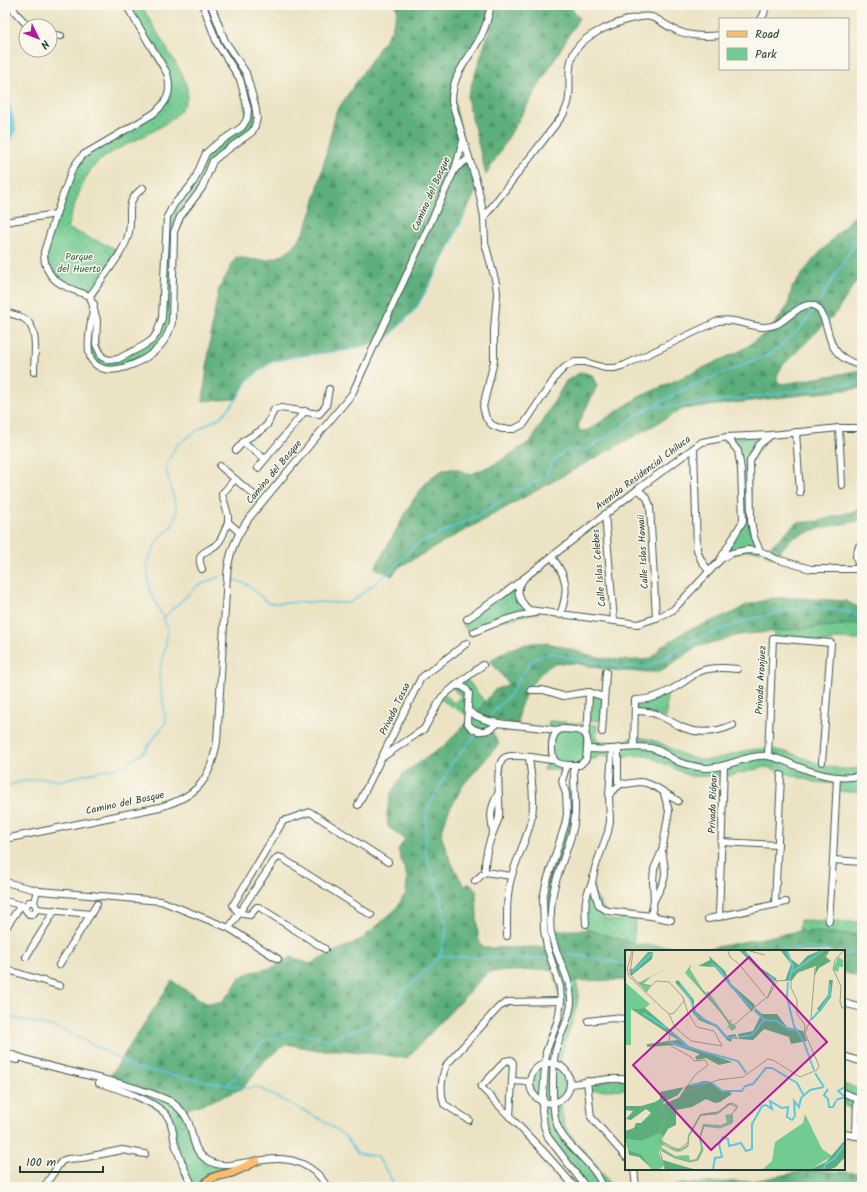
<svg xmlns="http://www.w3.org/2000/svg" width="867" height="1192" font-family="Kalam,sans-serif">
  <defs>
    <pattern id="green-dots" width="8" height="8" patternUnits="userSpaceOnUse"><rect width="8" height="8" fill="#71cb92"/><path d="M2 2h.1M6 6h.1" fill="none" stroke="#5ca678" stroke-width="1.8" stroke-linecap="round"/></pattern>
    <pattern id="forest-firs" width="22" height="20" patternUnits="userSpaceOnUse"><rect width="22" height="20" fill="#5caf7c"/><path d="M5 1l3.5 6h-7zM16 11l3.5 6h-7z" fill="#4b9066"/></pattern>
  </defs>
  <rect width="100%" height="100%" fill="#fbf7ec"/>
  <filter id="ink" filterUnits="userSpaceOnUse"><feTurbulence type="fractalNoise" baseFrequency=".025" numOctaves="2"/><feDisplacementMap in="SourceGraphic" scale="8" xChannelSelector="R" yChannelSelector="G"/><feConvolveMatrix kernelMatrix="1 2 1 2 8 2 1 2 1" color-interpolation-filters="sRGB"/></filter>
  <filter id="wash" filterUnits="userSpaceOnUse"><feTurbulence type="fractalNoise" baseFrequency=".012" numOctaves="4" result="noise"/><feDisplacementMap in="SourceGraphic" scale="16" xChannelSelector="R" yChannelSelector="G"/><feGaussianBlur stdDeviation="0.9" result="paint"/><feColorMatrix in="noise" values="0 0 0 0 0 0 0 0 0 0 0 0 0 0 0 0 0 1.4 0 .05"/><feComposite in="paint" operator="in"/></filter>
  <g filter="url(#wash)">
    <rect width="100%" height="100%" fill="#ece3c4"/>
    <!-- green -->
    <g fill="url(#green-dots)" stroke="#488463">
      <path d="M126,5h15l41,69c3,8 8,18 4,27 -11,29 -69,42 -90,63 -15,15 -22,44 -29,64l54,23 -31,45 -37,-17 -9,-27 33,-90 84,-54 8,-26z"/>
      <path d="M203,5h8l10,29 20,32 14,39v21l-42,35 -11,27 -26,37 -4,97 -6,16 -22,20 -35,12 -17,-11 -3,-17 5,-38 4,46 11,10 34,-14 17,-20 7,-109 21,-28 14,-29 45,-41 -4,-30 -20,-37z"/>
      <path d="M771,435l-21,26 1,60 9,30 -13,-1 -26,9 22,-38 -5,-70 -11,-14z"/>
      <path d="M520,584l2,19 17,9 -43,10 -26,12 -9,-11z"/>
      <path d="M862,622l-2,18 -25,-1 -4,4 -58,-5 1,-7z"/>
      <path d="M466,678l19,24 -10,14 23,7 -7,7 -20,-3 -4,-12 -27,-16 5,-5 9,9 7,-7 -9,-8z"/>
      <path d="M589,692l15,5 -2,24 -14,-1z"/>
      <path d="M667,692l-1,26 -31,-7v-11z"/>
      <path d="M549,721l48,4v15c7,1 14,2 21,1 8,-1 16,-4 24,-3 23,2 39,22 63,22 12,0 24,-5 35,-8 15,-4 31,-4 46,0 24,6 50,23 76,15v26l-26,-2v-7l-22,-2 -48,-15 -42,10 -34,-1 -40,-19 -11,-2 -21,2 -1,28 -5,3 -2,-32h-14v3h-10l-3,4 -17,2 -1,6 -21,-1z"/>
      <path d="M566,787h7l2,32 -21,69 -2,48 17,45h7c1,5 3,11 2,16 -2,23 -16,44 -18,68 14,10 13,27 -1,37l6,24 7,11 33,39 6,11h-25l-38,-50 -6,-34c-18,-14 -17,-29 3,-40l16,-62 -14,-54 -4,-49 20,-64z"/>
      <path d="M592,884l2,10 11,16 -1,9 16,2 1,-8 15,2 -3,28 -47,-13 -1,-22z"/>
      <path d="M800,920l62,2v13l-63,-4z"/>
      <path d="M626,1079v10l-38,2 -1,-10z"/>
      <path d="M107,1081l56,17 18,13 14,37 17,15 44,-2 -42,16 -10,10h-11l-29,-75z"/>
      <path d="M844,1084l18,6v22h-5l-13,-7z"/>
    </g>
    <!-- forest -->
    <g fill="url(#forest-firs)" stroke="#3e7658">
      <path d="M396,5h95l-5,21 -34,64 11,51 -8,27 14,-10 9,29 -36,75 -25,45 -31,33 -38,10 -49,6 -28,6 -24,19 -10,18 -34,2 9,-77 7,-35 17,-32 20,3h12l12,-4 13,-9 11,-15 9,-24 23,-96 55,-81 6,-19z"/>
      <path d="M498,5h71l10,13 -93,157 -19,-77z"/>
      <path d="M862,208v64l-26,41 -54,53 -5,10 1,6 5,2 79,-14v18l-179,21 -248,138 -36,20 -7,9 -17,-8 38,-68 17,-22 15,-9h10l16,5 26,-11 34,-22 35,-60 15,-9 11,3 5,11 -19,39 2,6 8,-1 51,-33 103,-47 28,-20 18,-24 4,-18 21,-28z"/>
      <path d="M862,509v11l-48,10 -22,8 -18,20 -11,-5 33,-30 22,-2z"/>
      <path d="M773,598h25l48,3 16,8v14l-123,12 -42,12 -38,25h-19l-31,-2 -34,-7 -22,1 -11,8 -15,18 -8,20 -1,15 -43,-9 19,-26 15,-6 -19,-23c14,-11 36,-20 55,-18 18,2 35,11 53,14 17,3 36,4 53,2l11,-13 24,-15 49,-19 9,-6z"/>
      <path d="M467,722l4,5 20,3 8,14 -35,40 -16,28 -7,23 9,25 14,26 6,-3 6,7 2,48 5,10 64,-1 8,22 -67,3 -81,86 -63,-8h-27l-31,-6 -20,15 -23,29 -29,12 -33,11 -11,-10 -63,-20 65,-100 34,22h14l11,-11 9,-15 12,-5 19,-4 20,-11 19,7 53,-26 32,-28 11,-17 1,-16 -9,-27 7,-11 -17,-12 -1,-14 4,-20 12,-19 42,-29z"/>
      <path d="M552,930h37l47,14 70,5 93,-18 63,4v44l-18,-7v-21h-218v29l-57,1z"/>
      <path d="M809,1170l53,3v14h-191l11,-3 71,-3z"/>
    </g>
    <g fill="none" stroke-linecap="round" stroke-linejoin="round">
      <!-- stream -->
      <g stroke="#5fc6dc" stroke-width="1.5">
        <path d="M819,302l40,-65"/>
        <path d="M381,342l5,-2 31,-33 25,-45 24,-50"/>
        <path d="M654,407l22,-1 99,-12 87,-12"/>
        <path d="M231,579l16,5 21,19h14l22,-1 46,1 43,-34 21,-23 61,-29 20,-12 21,-14 17,-7 13,-10 10,-16 13,-9 16,1 20,-12 34,-24 47,-26 85,-34 30,-26 12,-18"/>
        <path d="M164,617l33,-31 24,-10"/>
        <path d="M491,714l19,-19 10,-18 13,-18 18,-6 22,6 49,8 28,-1 48,-28 52,-19 57,-13 38,5 17,7"/>
        <path d="M5,787l14,-5 24,-4 15,3 64,-15 21,-13 23,-31 -7,-48 6,-25 3,-21 -19,-40 -2,-26 10,-21 15,-15 5,-16 -12,-44 12,-21 22,-16 23,-13 15,-17 10,-18 24,-19 28,-6 49,-6 19,-5"/>
        <path d="M766,951l44,-3 20,3"/>
        <path d="M844,953l18,3"/>
        <path d="M562,955c22,-2 42,7 64,9"/>
        <path d="M440,956l89,3 18,-2"/>
        <path d="M5,1016l53,12 38,18 37,21 27,6 83,15 14,-1 67,34 21,15 12,17 21,4 18,30"/>
        <path d="M226,1085l10,-9 26,-34 30,-9 40,6 39,-15 69,-68 7,-26 -4,-24 -18,-55 1,-39 26,-49 25,-30"/>
        <path d="M782,1187c26,-4 54,-7 80,-2"/>
      </g>
      <!-- river -->
      <path stroke="#5fc6dc" stroke-width="10" d="M5,105l6,24 -6,10"/>
    </g>
  </g>
  <g filter="url(#ink)">
    <g fill="none" stroke-linecap="round" stroke-linejoin="round">
      <defs>
        <g id="minor">
          <path d="M12,5l3,7 13,14"/>
          <path d="M491,5c-3,12 -5,24 -12,35 -13,23 -27,34 -27,62l26,85 6,30 1,26 11,40 1,11 -3,35v32l-11,46 3,11 6,7 10,4h12l10,-5 33,-49 8,-8 10,-5h10l20,6h10l10,-3 93,-44c21,-4 37,11 57,4 11,-4 26,-23 38,-20 13,4 14,33 21,43 6,10 17,15 28,18"/>
          <path d="M761,19l3,-5 2,-9"/>
          <path d="M50,34l11,2"/>
          <path d="M455,169l14,-11"/>
          <path d="M484,217l79,-102c2,-4 4,-8 5,-12 4,-15 -2,-32 5,-48 8,-20 38,-30 57,-36 7,-1 15,-4 21,-2 8,2 12,7 19,10 14,9 34,10 50,8"/>
          <path d="M5,222l51,-8"/>
          <path d="M90,296l7,24 -1,24 6,13 7,3 9,-1 25,-13 9,-6 5,-7 5,-15 5,-101 7,-13 14,-15 6,-8 12,-28 8,-7 28,-19 5,-8 1,-9 -8,-31 -23,-36 -14,-38"/>
          <path d="M90,296c-24,-8 -46,-14 -46,-44l12,-38 16,-44 5,-8 6,-7 70,-41c15,-12 19,-22 14,-41l-41,-68"/>
          <path d="M90,296c11,-17 36,-45 39,-64 4,-20 -6,-29 14,-44"/>
          <path d="M94,304c-2,14 -9,43 -3,55 14,24 56,2 69,-13 6,-7 10,-15 12,-24l2,-90 6,-15 22,-29 11,-27 7,-6 32,-23 3,-6 2,-8 -2,-13 -9,-32 -21,-32 -14,-36"/>
          <path d="M5,312c6,2 13,3 18,6 17,9 11,38 11,54"/>
          <path d="M839,428l3,57"/>
          <path d="M796,432l4,61"/>
          <path d="M243,442l22,17"/>
          <path d="M694,448l3,102 4,10 7,10"/>
          <path d="M236,450l9,-10 15,-9 7,-6 7,-15 7,-2 38,6 7,-8 3,-17"/>
          <path d="M220,466l15,13"/>
          <path d="M258,468l47,-57"/>
          <path d="M638,489l9,9 3,8 6,112"/>
          <path d="M605,514l9,107"/>
          <path d="M228,522v-7l-6,-21 13,-15 19,16"/>
          <path d="M760,551l-6,-14 -3,-16 -1,-60 9,-16 12,-10"/>
          <path d="M552,557c16,21 17,33 8,58"/>
          <path d="M721,558l22,-37 -2,-52 -3,-18 -11,-14"/>
          <path d="M859,568l-3,-12 3,-10 3,-1"/>
          <path d="M202,569c-8,-19 7,-16 16,-26 5,-5 7,-14 10,-21l11,10"/>
          <path d="M523,580c-9,11 -3,22 6,30l109,14 18,-6 17,-8 48,-51 11,-6 15,-3 13,1 16,8 35,10h51"/>
          <path d="M467,619l38,-26 133,-104 64,-47 25,-5 44,-2 68,-7h23"/>
          <path d="M474,632c20,-9 39,-16 61,-19"/>
          <path d="M455,686l28,-21"/>
          <path d="M531,690h12l20,6 26,-4 15,5"/>
          <path d="M468,710c18,19 65,13 90,21"/>
          <path d="M635,711c25,0 28,8 49,17 17,7 33,4 49,-3"/>
          <path d="M562,729c27,1 27,3 24,30l-6,6c-7,0 -16,1 -22,-2 -8,-3 -7,-22 -3,-29 1,-2 4,-4 7,-5z"/>
          <path d="M602,732l4,-60"/>
          <path d="M585,734l3,-14 1,-28"/>
          <path d="M634,747l1,-47c19,0 34,-8 50,-19 5,-3 10,-8 16,-10 10,-4 26,-3 36,-2"/>
          <path d="M588,749c8,0 16,1 24,0 13,-1 26,-3 39,-1 10,2 19,10 28,14 8,3 17,5 26,6 22,1 41,-14 63,-12 11,2 21,7 31,11 20,8 43,14 63,8"/>
          <path d="M612,749l-3,47 1,25 -2,11 -13,36 -3,15 7,23 9,5 43,5 20,4"/>
          <path d="M618,749v32c5,6 14,1 22,1 13,1 26,12 38,19"/>
          <path d="M768,756l5,-118 58,5 -9,119"/>
          <path d="M383,757l41,-28 18,-32 13,-11h6l5,3 3,4 -2,29c7,13 22,11 31,1"/>
          <path d="M566,765l-1,6 -3,10 4,13 1,20 -2,11 -19,59 -3,14 1,32 3,17 13,40 1,14 -3,19 -12,32 -4,59 2,15 4,11 38,50"/>
          <path d="M574,765c-1,21 4,43 -1,64 -7,28 -22,54 -22,84 -1,7 -1,17 1,24 5,23 20,42 19,66 -1,16 -11,31 -15,46 -4,14 -4,59 0,73 8,26 38,39 47,65"/>
          <path d="M609,796l3,-5 9,-7"/>
          <path d="M358,805l63,-127 46,-35"/>
          <path d="M493,831c-3,-16 -3,-22 5,-37"/>
          <path d="M5,839l155,-32c38,-11 50,-27 57,-65l10,-167c2,-23 9,-38 22,-57l103,-124 103,-225 8,-28"/>
          <path d="M721,842l57,3"/>
          <path d="M833,860l29,2"/>
          <path d="M485,872c-1,-15 3,-28 9,-42 1,-4 5,-9 5,-14 2,-13 -5,-48 4,-57 7,-8 40,1 51,1"/>
          <path d="M485,872l26,4"/>
          <path d="M475,881l10,-9"/>
          <path d="M5,882l35,9 121,10 68,27 49,31"/>
          <path d="M654,900c13,-22 13,-24 8,-49"/>
          <path d="M5,901l19,5"/>
          <path d="M34,902h-5l-3,3 -1,4 4,5h4l4,-5 -3,-7 3,-12"/>
          <path d="M775,904l6,-129"/>
          <path d="M37,909l54,5"/>
          <path d="M651,916l3,-16 -1,-19 1,-12 8,-18 7,-40 -5,-17"/>
          <path d="M719,917l5,-151"/>
          <path d="M708,919l78,-17"/>
          <path d="M829,921l4,-61 4,-83"/>
          <path d="M586,924c-1,-16 -2,-27 6,-41"/>
          <path d="M229,928l45,-67 4,-4 4,1 89,57"/>
          <path d="M5,929l16,-24"/>
          <path d="M507,936c0,-20 -1,-42 5,-61 6,-20 16,-38 20,-59 3,-19 -1,-39 -3,-59"/>
          <path d="M325,949l-66,-42h-2l-7,8c-7,0 -14,-3 -17,-10l50,-84 27,-9 78,50"/>
          <path d="M26,957l29,-47"/>
          <path d="M59,965l38,-61"/>
          <path d="M5,969l55,17"/>
          <path d="M844,1003l18,5"/>
          <path d="M588,1021l24,-3 14,1"/>
          <path d="M5,1052c53,21 112,25 165,49 8,6 14,11 18,20 7,17 3,31 23,41 10,5 21,3 32,1 26,-4 51,-10 73,10 4,3 8,9 11,14"/>
          <path d="M844,1056l18,6"/>
          <path d="M5,1057l12,3"/>
          <circle cx="550" cy="1083" r="20"/>
          <path d="M512,1081l17,1"/>
          <path d="M587,1081l4,36 35,40"/>
          <path d="M99,1083c18,5 59,19 69,34 5,8 5,18 7,27 5,15 11,29 18,43"/>
          <path d="M571,1084l38,-5h17"/>
          <path d="M844,1093l18,7"/>
          <path d="M510,1117l3,-54 -2,-3 -6,1 -24,26 63,65 30,34 6,1"/>
          <path d="M469,1120l-25,-16c-4,-11 -3,-31 4,-41l51,-56 9,-5 53,-1"/>
          <path d="M844,1134l18,3"/>
          <path d="M856,1136l1,-38"/>
          <path d="M634,1169l2,18"/>
          <path d="M44,1187l14,-21 4,-5 5,-2 15,-1 40,-8 23,4"/>
        </g>
        <path id="major" d="M204,1187c4,-12 19,-11 29,-15 8,-3 16,-7 23,-11"/>
      </defs>
      <!-- minor casing -->
      <use href="#minor" stroke="#3e564a" stroke-width="8"/>
      <!-- major casing -->
      <use href="#major" stroke="#3e564a" stroke-width="10"/>
      <!-- minor -->
      <use href="#minor" stroke="#fff" stroke-width="6"/>
      <!-- major -->
      <use href="#major" stroke="#fcbd6f" stroke-width="8"/>
    </g>
  </g>
  <g text-anchor="middle" dominant-baseline="central" stroke-width="3" stroke-linejoin="round" paint-order="stroke">
    <!-- street labels -->
    <g font-size="10" fill="#1f3d34" stroke="#fbf7ec">
      <text transform="translate(431 194) rotate(-66)">Camino del Bosque</text>
      <text transform="translate(274 472) rotate(-50)">Camino del Bosque</text>
      <text transform="translate(643 473) rotate(-37)">Avenida Residencial Chiluca</text>
      <text transform="translate(643 552) rotate(-93)">Calle Islas Hawaii</text>
      <text transform="translate(599 568) rotate(-95)">Calle Islas Celebes</text>
      <text transform="translate(761 680) rotate(-87)">Privada Aranjuez</text>
      <text transform="translate(395 709) rotate(-64)">Privada Tossa</text>
      <text transform="translate(125 803) rotate(-12)">Camino del Bosque</text>
      <text transform="translate(713 804) rotate(-88)">Privada Riópar</text>
    </g>
    <!-- park labels -->
    <g font-size="10" fill="#34604c" stroke="#fbf7ec">
      <text x="79" y="257">Parque<tspan x="79" dy="12">del Huerto</tspan></text>
    </g>
  </g>
  <!-- overview -->
  <g transform="translate(625 950)">
    <rect width="220" height="220" fill="#ece3c4"/>
    <path d="M213,7l5,3v7h-4l-1,5 -5,-2zM51,14l-25,13 -8,7 8,1 -5,7 -8,-9zM66,14l-1,5 11,18 5,6 2,-2 21,30 4,-2 -3,3 7,5 -5,4 -4,-4 -3,3 4,-5 -7,-11 -37,-41zM0,32l25,22 -5,4 -14,1v36h-5l-1,-3zM104,153l9,4 -1,2 -5,4 5,-6 -6,-3 -14,10 -17,2 -7,15 -4,5 -1,10 -2,2 -7,3 -10,-3 -4,-4 -4,3 14,9 14,-1 1,5 6,-1 5,-10 -2,-11 4,-14 18,1 6,-3 -2,-7 7,-1 1,8 -12,5 -17,-1 -4,12 3,12 -5,10 -8,2 -15,-4 -13,-7 -3,-5v8l6,11 -5,4h-9l-10,-15 -13,-4 -3,-11 16,2 18,-9 5,4 -2,4 7,7 12,2 6,-4 1,-10 12,-21 17,-2zM180,164l17,35 10,7 -21,13h-48l9,-8 3,-19 28,-19z" fill="#71cb92"/>
    <path d="M115,1h6l6,11 25,17 -3,2 -9,-5zM156,1h7l3,8 8,6 8,-9 12,-5h10l-3,6 5,4 -12,7 -4,7 1,-9 -19,7 -5,7 -7,1 6,-17zM23,2h5l-1,7 -21,17 -2,-7h4zM84,6l16,15 6,13 24,21 -3,7 -37,-45 -17,-1 12,-6zM53,30l16,20v10l12,10 11,5 9,11 9,-2 3,5 -6,-1 -1,4 -4,-2 -11,-13 -17,-7 -6,-7 -2,-12 -16,-19zM204,30h4l-2,17 -11,15 -3,-3 11,-14zM20,58l44,38 43,16 -13,3 -13,-7 -9,2 -2,-3 5,-3 -26,-9 -27,2v-3l31,-4 -47,-31zM130,58l7,6h15l10,13 16,4 4,10 -16,3 -2,-7 -25,-8 -11,11 -14,-1 -1,-5 15,-3 7,-14 -6,-6zM78,131h6l13,10h7l3,3 -12,8 -5,1 -9,-4 -14,8 -16,3v15l-8,4 -4,7 -5,-3 -18,8 -16,-2v-8l9,-3 2,-5h5l10,-10 -5,-4 -15,11 -5,-1 7,-8 -8,-1v-4h16l14,-4 5,-3v-7l24,-5 -6,8 -14,7 -1,2 16,-6 7,-12zM220,190v17l-9,10 -5,2h-20l15,-7zM3,200l13,4 9,13 -11,-10 -10,-2zM38,210l30,9h-28z" fill="#5caf7c"/>
    <path fill="none" stroke="#5fc6dc" stroke-width="2" d="M161,1l7,15 -4,14M120,2l20,23 9,4M86,14l8,5 11,16 22,23M7,22l20,-19M167,22l30,-21M163,32l-1,15 7,29 9,14 11,30M55,35l10,13 7,18 20,10 10,12 9,-1M130,60l9,10M195,60l10,-15v-10M18,63l23,15M186,70l8,-9M44,81l22,18M114,87l13,-2 12,-15 13,1 12,9 7,-1M43,92l70,19 8,12M190,123l9,14M87,133l10,8h20l3,-5 8,-2 13,-16h6l25,15 7,13M65,135l20,-3M203,139l-4,6 4,4 1,8h4l3,-6M211,150l9,-3 -7,-6 7,-4M88,219l2,-11 7,-1 -3,-13 4,-7 5,2 1,7 12,-3 5,8 6,-2v-25l10,-18 4,-1 6,4 -2,-8 12,7 6,-1 -1,10 5,3 3,-4 -1,-15 5,6 2,-9 9,-8 14,-3M198,219l3,-5 9,-6 10,-14"/>
    <path fill="none" stroke="#9aa18a" stroke-width="1" d="M7,1l-5,19 2,6 14,14 26,24 6,13 16,14 31,5 -8,-15 -17,-4 -9,-14 -5,-16 -14,-15 -13,-1 -10,11M8,1l-3,23 7,8 13,4M103,1l2,6 9,7 26,32M125,1l15,4M218,1l-8,9 -2,9 8,17 -1,16 2,6h3M66,26l40,49M142,49l10,-18M44,64l5,-1 10,-12M109,75l34,-29 6,-15 18,-1M179,86l1,-11 -8,-11v-14l-6,-12v-7l11,-14 22,-16M58,142l35,-12 25,-3 25,-18 5,1 27,17 17,-7 2,-4 -14,-33 6,-15 4,-49 14,-18M101,155l6,-2 6,3M78,164l15,-2M34,190l19,10 9,-7M34,191l3,-18 5,-5 -5,-6v-7l17,-7 16,-23 13,-10 -3,-5 -11,1 -3,-4 -23,-13 2,-8 -3,-8M34,195l3,6 13,7 15,4 8,-2 5,-10 -3,-12 4,-12 16,2 12,-5v-9l5,-7 -7,-3 -13,10 -16,1 -12,21 -1,10 -7,5h-6l-16,-9M34,198l6,21"/>
    <path fill="#b5179e" fill-opacity="0.15" stroke="#b5179e" stroke-width="2" d="M124,7l78,85 -116,108 -78,-85z"/>
    <rect width="220" height="220" fill="none" stroke="#1f3d34" stroke-width="2"/>
  </g>
  <!-- margin -->
  <rect width="867" height="1192" fill="none" stroke="#fbf7ec" stroke-width="20"/>
  <!-- legend -->
  <rect x="719" y="18" width="130" height="52" fill="#fbf7ec" stroke="#a3ada2"/>
  <rect x="727" y="31" width="20" height="6" fill="#fcbd6f" stroke="#a3ada2"/>
  <text x="755" y="38" font-size="12" fill="#1f3d34">Road</text>
  <rect x="727" y="48" width="20" height="12" fill="#71cb92" stroke="#a3ada2"/>
  <text x="755" y="58" font-size="12" fill="#1f3d34">Park</text>
  <!-- north arrow -->
  <g transform="translate(38 38) rotate(133)"><circle r="19" fill="#fbf7ec" stroke="#a3ada2"/>
  <path d="M0-3L7 15L0 10L-7 15Z" fill="#b5179e"/>
  <text y="-6" font-size="11" font-weight="bold" text-anchor="middle" fill="#1f3d34">N</text>
  </g>
  <!-- scale -->
  <path d="M20 1166v6h83v-6" fill="none" stroke="#1f3d34" stroke-width="2"/>
  <text x="26" y="1166" font-size="12" fill="#1f3d34" stroke="#fbf7ec" stroke-width="3" paint-order="stroke">100 m</text>
</svg>
